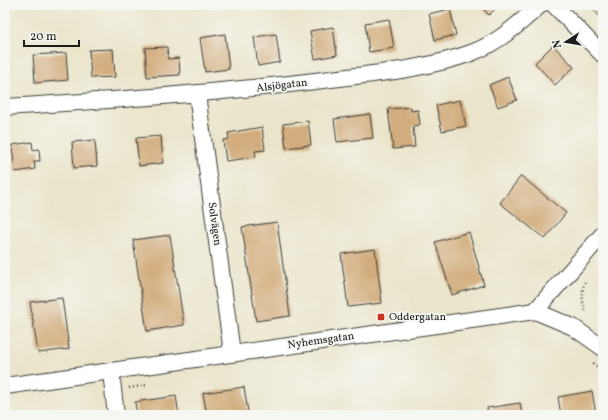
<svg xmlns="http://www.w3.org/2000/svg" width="608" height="420" font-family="Vollkorn,serif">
  <rect width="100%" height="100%" fill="#f6f6f2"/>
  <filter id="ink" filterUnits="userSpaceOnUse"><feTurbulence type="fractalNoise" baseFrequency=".025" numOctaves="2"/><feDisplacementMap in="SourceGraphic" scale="8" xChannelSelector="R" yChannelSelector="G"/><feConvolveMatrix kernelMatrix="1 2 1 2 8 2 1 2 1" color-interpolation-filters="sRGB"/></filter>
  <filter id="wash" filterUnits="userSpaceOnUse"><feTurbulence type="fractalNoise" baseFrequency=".012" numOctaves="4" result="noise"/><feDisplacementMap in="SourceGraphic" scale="16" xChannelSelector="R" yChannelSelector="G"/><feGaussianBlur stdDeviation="0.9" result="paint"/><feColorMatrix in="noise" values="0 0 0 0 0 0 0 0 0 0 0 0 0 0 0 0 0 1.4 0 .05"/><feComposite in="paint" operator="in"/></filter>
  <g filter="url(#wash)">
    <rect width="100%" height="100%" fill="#eae5ca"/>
    <g id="blocks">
      <!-- building -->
      <g fill="#d2ac7c">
        <path d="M479,5h20l-10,10z"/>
        <path d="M589,5h14v15z"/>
        <path d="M450,9l6,26 -21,5 -6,-26z"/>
        <path d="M389,19l5,29 -25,4 -4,-29z"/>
        <path d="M333,27l4,28 -22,4 -5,-28z"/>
        <path d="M225,34l4,35 -24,3 -5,-34z"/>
        <path d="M276,34l4,28 -22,4 -4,-29z"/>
        <path d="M553,45l21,22 -19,18 -20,-22z"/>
        <path d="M167,47l1,12 11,-1 1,17 -33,2 -2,-29z"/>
        <path d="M113,49l2,28 -24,1 -2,-28z"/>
        <path d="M66,53l2,27 -33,3 -2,-28z"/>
        <path d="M508,77l9,23 -19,7 -9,-22z"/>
        <path d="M460,100l6,26 -24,5 -6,-26z"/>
        <path d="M411,107v4l7,-1 2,15 -7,1 2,21 -22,2 -5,-40z"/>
        <path d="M370,114l3,24 -36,4 -3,-23z"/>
        <path d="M308,121l3,24 -25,3 -3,-24z"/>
        <path d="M262,127l3,23 -10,1 1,6 -30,4 -3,-21 6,-1 -1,-6z"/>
        <path d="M161,136l2,27 -24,3 -3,-28z"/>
        <path d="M95,140l2,26 -23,2 -2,-26z"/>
        <path d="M32,142l1,8 6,-1 1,12h-6l1,8 -20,3 -3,-27z"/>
        <path d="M521,176l45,37 -21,26 -45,-36z"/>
        <path d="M277,222l13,94 -34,5 -14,-94z"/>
        <path d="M469,232l15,53 -32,10 -17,-53z"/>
        <path d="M170,235l14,90 -37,6 -14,-91z"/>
        <path d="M375,249l7,54 -34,4 -7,-53z"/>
        <path d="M62,298l7,51 -31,4 -8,-51z"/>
        <path d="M244,387l4,25 -16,3h-25l-4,-22z"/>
        <path d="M592,391l4,24h-35l-3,-18z"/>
        <path d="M176,396l3,19h-42l-2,-13z"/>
        <path d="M520,403l2,12h-34l-1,-7z"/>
        <path d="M453,411l1,4h-23v-1z"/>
      </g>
    </g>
  </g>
  <g filter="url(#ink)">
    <use href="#blocks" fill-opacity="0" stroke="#3b3a36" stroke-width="1"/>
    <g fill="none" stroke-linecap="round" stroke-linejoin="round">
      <defs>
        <g id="minor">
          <path d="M554,5l49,50"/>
          <path d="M197,94l35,259"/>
          <path d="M5,107c109,-7 218,-14 326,-28 47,-6 95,-10 140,-26 27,-10 48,-29 69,-48"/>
          <path d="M535,311l38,16 30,21"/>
          <path d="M111,372l5,43"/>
          <path d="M5,386l530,-75 68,-77"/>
        </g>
      </defs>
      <!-- minor casing -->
      <use href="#minor" stroke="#3b3a36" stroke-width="18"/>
      <!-- path -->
      <g stroke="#3b3a36" stroke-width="2.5" stroke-dasharray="1 3" stroke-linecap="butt">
        <path d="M585,282c-4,8 -3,24 2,31"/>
        <path d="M593,363l10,9"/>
        <path d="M129,388l19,-3"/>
      </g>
      <!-- minor -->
      <use href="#minor" stroke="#fff" stroke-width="16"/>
    </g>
  </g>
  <!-- markers -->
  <rect fill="#c8321e" stroke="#f6f6f2" stroke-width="1.5" x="377" y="313" width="8" height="8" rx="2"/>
  <g text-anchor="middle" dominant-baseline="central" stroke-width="3.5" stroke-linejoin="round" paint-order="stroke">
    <!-- street labels -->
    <g font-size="11" fill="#1c1c1c" stroke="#f6f6f2">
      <text transform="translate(282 86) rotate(-7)">Alsjögatan</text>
      <text transform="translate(214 224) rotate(82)">Solvägen</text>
      <text transform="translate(321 341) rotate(-8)">Nyhemsgatan</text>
    </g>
    <!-- poi labels -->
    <g font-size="11" fill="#1c1c1c" stroke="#f6f6f2" text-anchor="start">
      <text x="389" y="317">Oddergatan</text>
    </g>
  </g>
  <!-- margin -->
  <rect width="608" height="420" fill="none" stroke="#f6f6f2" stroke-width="20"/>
  <!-- north arrow -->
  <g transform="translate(566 42) rotate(258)" stroke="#f6f6f2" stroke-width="3" paint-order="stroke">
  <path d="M0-3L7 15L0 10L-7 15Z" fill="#1c1c1c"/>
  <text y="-6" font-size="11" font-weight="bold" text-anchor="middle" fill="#1c1c1c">N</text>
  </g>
  <!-- scale -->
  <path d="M24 40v6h55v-6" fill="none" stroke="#1c1c1c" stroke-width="2"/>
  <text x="30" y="40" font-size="12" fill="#1c1c1c" stroke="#f6f6f2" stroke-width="3" paint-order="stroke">20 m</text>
</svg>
